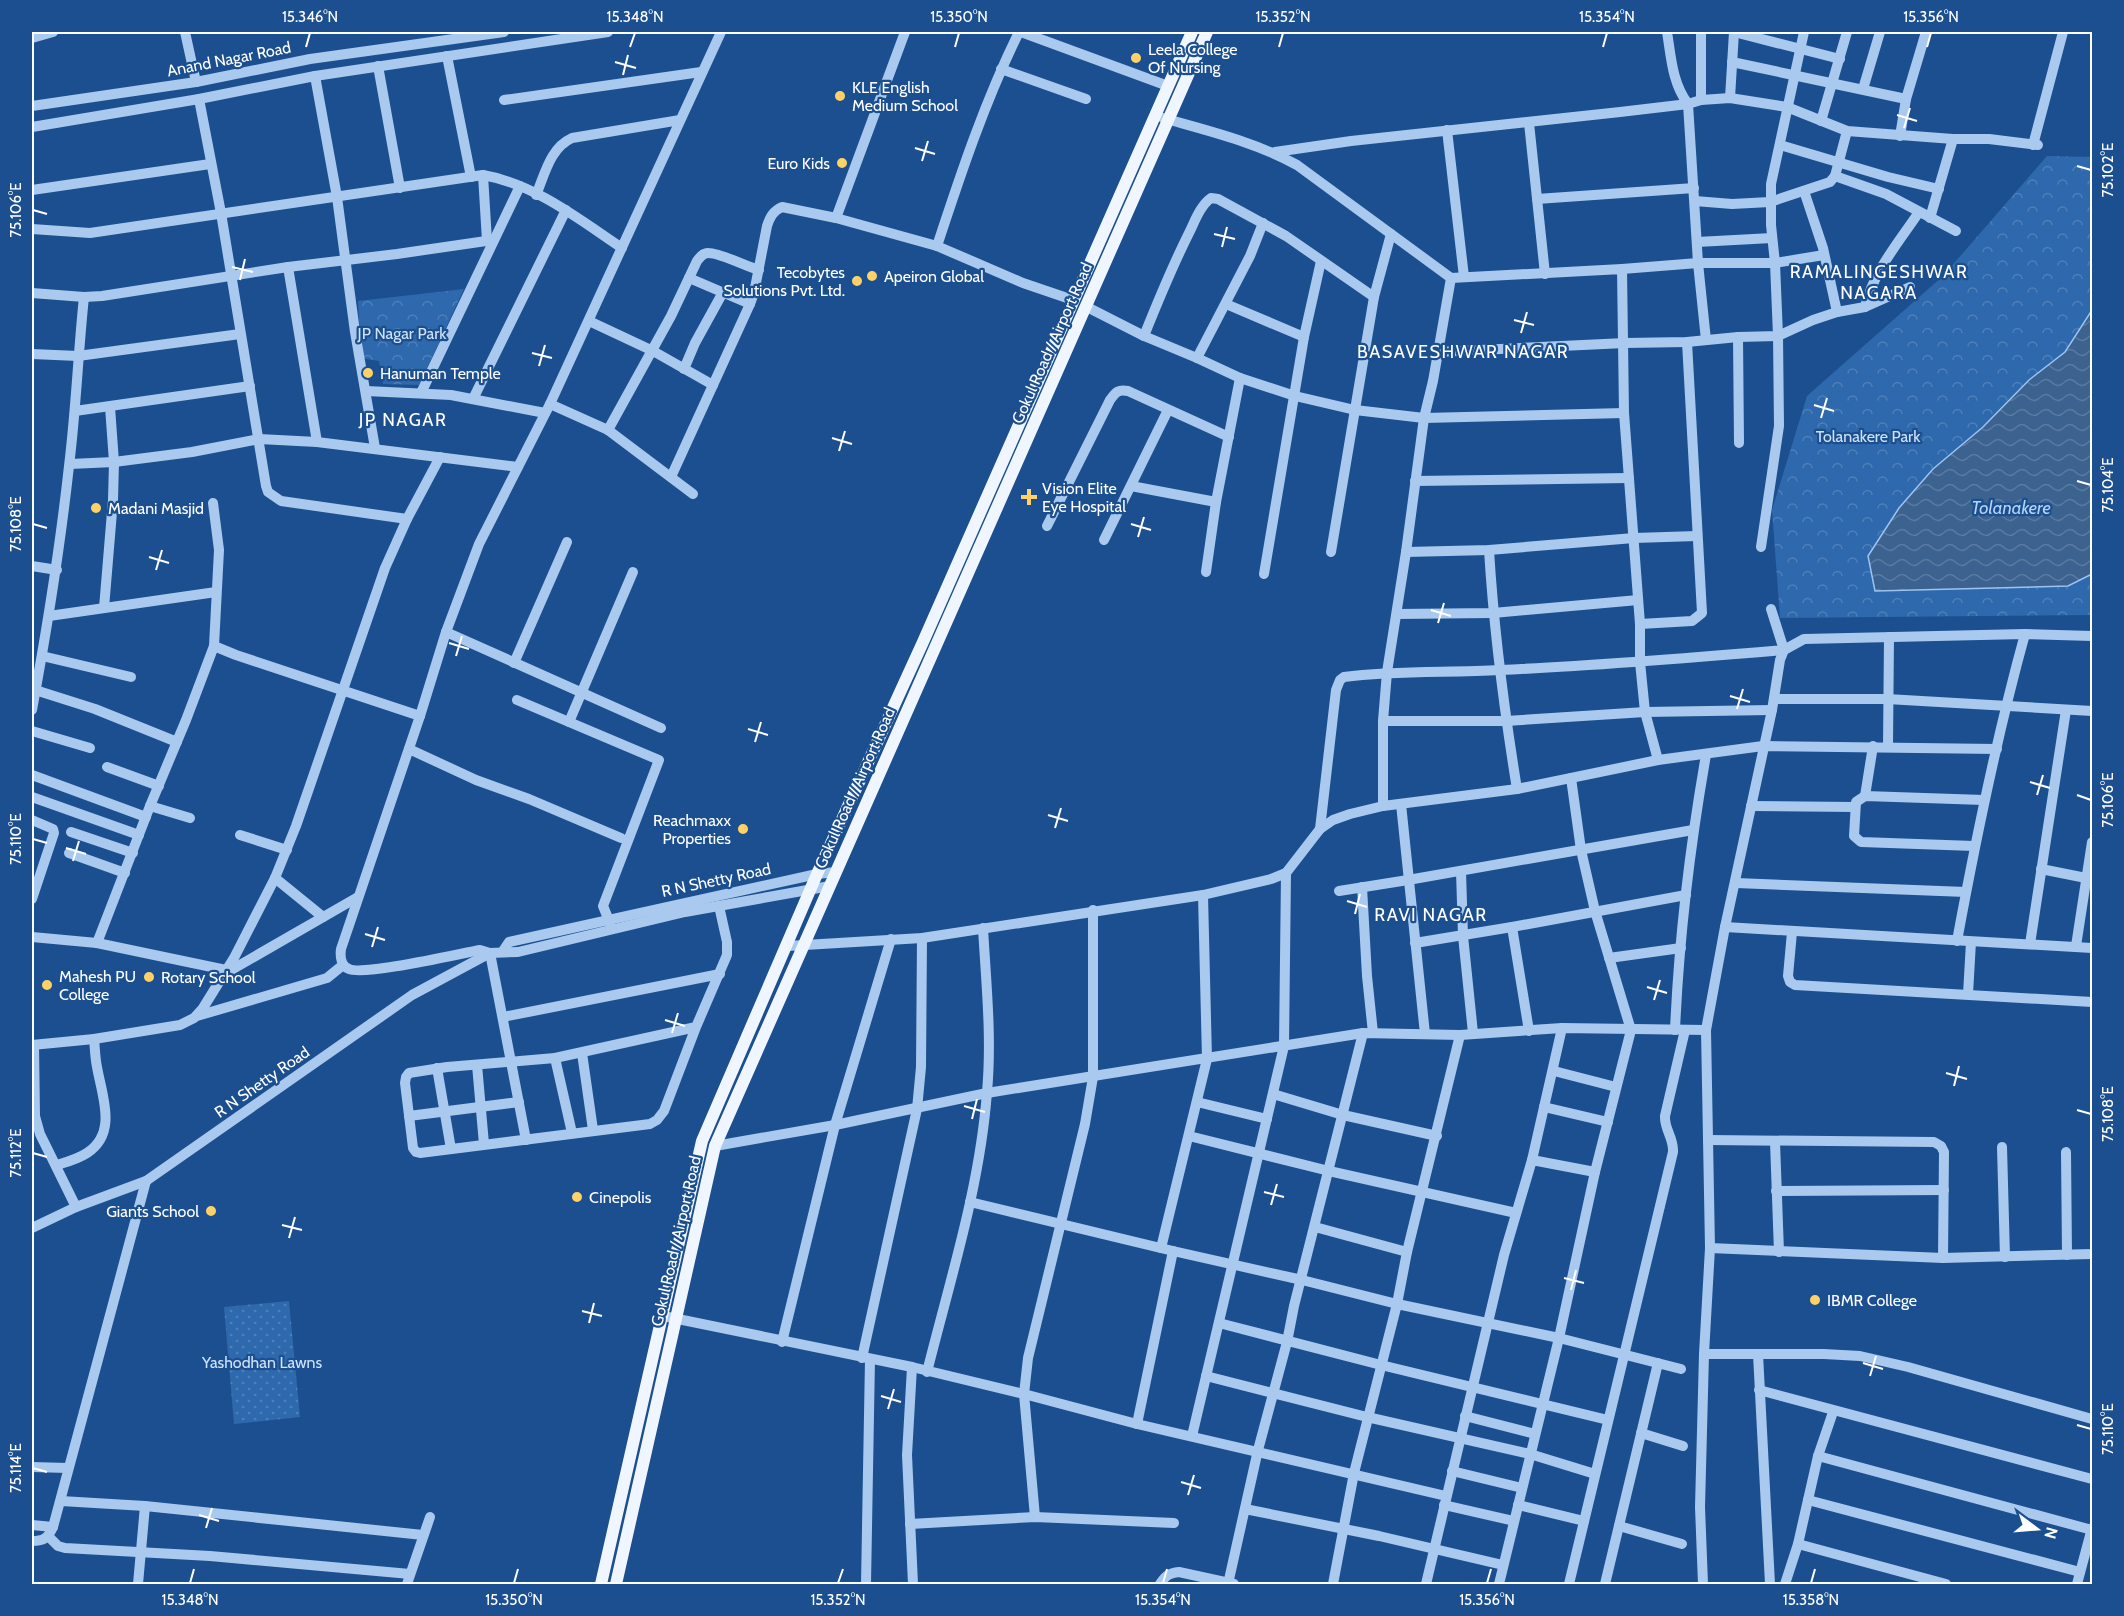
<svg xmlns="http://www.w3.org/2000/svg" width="2124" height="1616" font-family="Cabin,sans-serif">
  <defs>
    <pattern id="park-crowns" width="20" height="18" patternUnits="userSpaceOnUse" patternTransform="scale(1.5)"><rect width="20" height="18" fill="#2e69ad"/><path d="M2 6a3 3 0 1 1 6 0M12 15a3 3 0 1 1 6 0" fill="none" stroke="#4d80b9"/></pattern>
    <pattern id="garden-dots" width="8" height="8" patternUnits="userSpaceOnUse" patternTransform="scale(1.5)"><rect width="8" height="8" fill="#2e69ad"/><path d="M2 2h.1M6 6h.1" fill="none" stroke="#4d80b9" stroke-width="1.8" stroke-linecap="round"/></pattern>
    <pattern id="water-waves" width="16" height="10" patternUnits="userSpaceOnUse" patternTransform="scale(1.5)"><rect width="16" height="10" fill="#3c6290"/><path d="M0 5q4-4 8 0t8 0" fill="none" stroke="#597aa1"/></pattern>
  </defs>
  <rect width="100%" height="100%" fill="#1b4f8f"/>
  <!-- park -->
  <g fill="url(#park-crowns)">
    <path d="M2047,156l45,1v153l-27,42 -36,28 -46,47 -50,42 -34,39 -31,48 200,30 24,-12v41l-312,3 -8,-108 35,-114 136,-120z"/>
    <path d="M464,289l-45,96 -36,-1 -4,-23 -18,-3 -3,-57z"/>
  </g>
  <!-- garden -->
  <path fill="url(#garden-dots)" d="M289,1301l11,116 -66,7 -10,-117z"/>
  <!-- water -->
  <path fill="url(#water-waves)" stroke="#9cc4f0" stroke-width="1.5" d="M2092,310v264l-24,12 -193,5 -7,-35 31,-48 34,-39 50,-42 46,-47 36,-28z"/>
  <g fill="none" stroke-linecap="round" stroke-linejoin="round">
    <!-- minor -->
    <g stroke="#a9c9ee" stroke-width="10">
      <path d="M185,32l11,50"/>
      <path d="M1021,32l147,54"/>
      <path d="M1667,32c4,24 5,51 21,72l10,159 8,77"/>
      <path d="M1734,32l106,27"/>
      <path d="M32,38l21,-6"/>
      <path d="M447,56l24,121"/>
      <path d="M1732,62l174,37"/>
      <path d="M378,66l22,122"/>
      <path d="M1001,69l85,30"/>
      <path d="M315,76l22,121 18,135 20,116"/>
      <path d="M1863,89l17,-57"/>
      <path d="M1730,98l4,-66"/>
      <path d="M199,99l22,114 45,273 2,6 13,9 126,18"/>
      <path d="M504,100l197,-28"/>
      <path d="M1701,100v-68"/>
      <path d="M32,106l164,-24 114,-23 194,-27"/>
      <path d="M1163,118c46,13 92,24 134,47l154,113 171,-9 2,144 16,211v38l5,50 13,48"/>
      <path d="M1821,121l26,-89"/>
      <path d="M1529,123l16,151"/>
      <path d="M32,127l167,-28 116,-23 293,-44"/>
      <path d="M1447,130l17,147"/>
      <path d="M1900,136l6,-37 20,-67"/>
      <path d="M1780,145l108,32 51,12"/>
      <path d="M2033,145l30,-113"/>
      <path d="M1275,152l76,-11 269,-29 68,-8 13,-4 29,-2 57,9 60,24 106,8h36l49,6"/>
      <path d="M483,175l4,66"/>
      <path d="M1835,176l51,18 70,37"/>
      <path d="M32,190l178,-26"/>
      <path d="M1804,191l19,57 14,64"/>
      <path d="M536,195c9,-21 14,-47 36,-57l108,-18"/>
      <path d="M1537,199l157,-11"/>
      <path d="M1695,201l37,3 38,-2 60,-20 5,-6 12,-45"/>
      <path d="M836,218l69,-186"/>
      <path d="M1930,218l23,-79"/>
      <path d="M32,229l58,4 393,-58c52,9 97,45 139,73"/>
      <path d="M1697,242l75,-4"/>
      <path d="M937,246c24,-73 48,-145 82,-214"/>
      <path d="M288,267l29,175"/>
      <path d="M1622,269l76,-6h77l49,-8"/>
      <path d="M689,278l61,26"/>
      <path d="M32,293l52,4 18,-1 186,-29 109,-13 96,-14"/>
      <path d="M1226,304l78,33"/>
      <path d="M1087,307l57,29 53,22 43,20 55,18 60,14 69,8 200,-5"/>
      <path d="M1865,307c8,-35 34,-65 54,-95"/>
      <path d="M589,321l64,30 60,34"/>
      <path d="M1144,336c14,-35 28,-69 45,-103 6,-12 11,-27 22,-35l7,1 68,37 88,61"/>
      <path d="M1738,337l1,106"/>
      <path d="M1438,352l187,-9 62,-1 51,-5 40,-1 35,-16 24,-8 28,-5 45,-20"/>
      <path d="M32,354l46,2 162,-22"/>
      <path d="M1197,358l53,-102 13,-33"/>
      <path d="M684,369l11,-26 27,-49"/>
      <path d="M366,391l85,4 94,18"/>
      <path d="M421,393l99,-207"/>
      <path d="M473,399l93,-189"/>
      <path d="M550,404l58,26 85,64"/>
      <path d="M75,411l175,-25"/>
      <path d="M608,430l63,-114 26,-55c3,-4 6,-8 11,-8 13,0 37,13 51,17"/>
      <path d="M70,464l44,-2 78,-10 67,-13 58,3 201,25"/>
      <path d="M671,477l79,-173 4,-11 13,-67c3,-9 6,-15 15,-19l54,11 101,28 86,37 50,17"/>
      <path d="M1415,481l214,-3"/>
      <path d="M1131,486l85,16"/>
      <path d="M1047,526l63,-126c6,-8 8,-11 18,-9l101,46"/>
      <path d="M1104,540l64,-130"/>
      <path d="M1761,547l18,-121 -1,-90 -3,-73 -4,-38v-41l33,-152"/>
      <path d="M1489,550c5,82 15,159 28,239"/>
      <path d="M1331,552l43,-255 17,-63"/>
      <path d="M1406,552l83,-2 145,-12 63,-2"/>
      <path d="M32,566l25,4"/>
      <path d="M1206,572l10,-70 24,-124"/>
      <path d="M1264,574l40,-237 17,-76"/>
      <path d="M104,608l9,-108 1,-38 -4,-55"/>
      <path d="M1397,614l96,-1 145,-13"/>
      <path d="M49,616l167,-24"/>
      <path d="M1640,624l52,-3 10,-8 -15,-271"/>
      <path d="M446,632l215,96"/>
      <path d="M214,646l22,9 184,61"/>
      <path d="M42,656l89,21"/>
      <path d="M514,663l53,-121"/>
      <path d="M32,689l63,20 82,33"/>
      <path d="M1774,699h113l205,12"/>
      <path d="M517,700l142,60 -56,146 7,17"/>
      <path d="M32,710c15,-81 28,-162 37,-244 7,-56 9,-112 15,-169"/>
      <path d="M1383,721h123l139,-9 127,-2"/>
      <path d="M569,722l64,-150"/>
      <path d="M32,731l58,17"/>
      <path d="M1888,746l1,-109"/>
      <path d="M409,749l67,31 53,19 92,39"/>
      <path d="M107,767l52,19"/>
      <path d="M32,775l114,42"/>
      <path d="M1865,796l8,-50"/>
      <path d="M32,797l107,38"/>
      <path d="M1401,804l24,230"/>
      <path d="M150,806l40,12"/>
      <path d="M1383,806v-85l4,-49 19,-120 18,-134 9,-37 18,-103"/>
      <path d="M1751,806l104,1"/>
      <path d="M32,820l21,9 1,4 -22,66"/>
      <path d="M1320,829l16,-139 4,-10 4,-3c52,-7 104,-4 156,-7 95,-4 189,-12 284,-20l-13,-41"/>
      <path d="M71,832l62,21"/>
      <path d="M240,835l47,15"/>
      <path d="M1974,846l-113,-4 -7,-6 2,-34 9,-6 119,4"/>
      <path d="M69,853l56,20"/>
      <path d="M2041,869l45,9"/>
      <path d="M1461,871l2,65 10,97"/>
      <path d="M275,878l48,39"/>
      <path d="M1736,883l230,9"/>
      <path d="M1362,887l5,89 6,57"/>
      <path d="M1339,891l69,-11 285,-50"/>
      <path d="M1512,927l17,104"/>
      <path d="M1725,927l367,21"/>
      <path d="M1792,932l-4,44 2,6 5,3 297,17"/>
      <path d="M32,937l65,6 53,-137 36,-86 28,-74 5,-96 -6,-47"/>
      <path d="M1957,941c19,-103 40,-206 68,-307"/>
      <path d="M97,943l129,27"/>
      <path d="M1415,943l97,-16 174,-32"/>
      <path d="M2030,944l36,-234"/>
      <path d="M788,946l134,-8 281,-43 68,-16 15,-6 34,-44 13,-9 17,-6 33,-8 134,-17 141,-29 105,-14 234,3"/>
      <path d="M2076,946l16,-104"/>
      <path d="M503,951l6,-9 308,-68 19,-2"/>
      <path d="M1609,958l72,-10"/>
      <path d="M226,973l132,-76"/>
      <path d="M1968,994l3,-52"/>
      <path d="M197,1016l130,-38 16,-13"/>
      <path d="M503,1017l217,-43"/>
      <path d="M696,1027l-141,31 -108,9 -38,6 -3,4 -1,6 8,65 3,4 4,1 230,-29 7,-4 7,-9 32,-84 31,-72v-13l-8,-36"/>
      <path d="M1675,1030c4,-92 15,-184 31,-275"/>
      <path d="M32,1045l62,-6 86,-14 14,-7 9,-10 31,-50 41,-80 21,-52 89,-258 22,-49 33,-62"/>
      <path d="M34,1045l1,71 5,18 36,73"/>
      <path d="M582,1053l11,77"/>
      <path d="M555,1058l17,75"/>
      <path d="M477,1065l7,79"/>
      <path d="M437,1068l14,81"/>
      <path d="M1554,1071l62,16"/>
      <path d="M1273,1094l70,21 94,21"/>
      <path d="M1197,1102l70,17"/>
      <path d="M1544,1107l64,15"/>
      <path d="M409,1116l110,-14"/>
      <path d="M1189,1136l140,35 187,42"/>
      <path d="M526,1140l-36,-187 -10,-3c-22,4 -116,26 -131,19 -8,-3 -9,-13 -8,-20l79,-233 26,-84 33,-88 71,-140 171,-372"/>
      <path d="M1708,1140l226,2 7,4 3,6 -1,106"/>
      <path d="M1775,1142l4,110"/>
      <path d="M715,1146l120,-21 152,-32 376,-60 97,2 102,-7 144,2"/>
      <path d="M2002,1147l3,110"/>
      <path d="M2066,1152l1,103"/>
      <path d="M1532,1160l63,12"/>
      <path d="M57,1165c10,-3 21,-6 30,-12 31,-20 15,-57 10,-86 -2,-9 -2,-19 -3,-28"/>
      <path d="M1776,1191l168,-1"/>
      <path d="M970,1202l203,49 129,29 95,24 162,34 122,31"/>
      <path d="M1315,1227l92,25"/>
      <path d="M32,1228l44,-21 70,-26 266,-186 78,-42 28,-1 167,-40 145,-26"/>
      <path d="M1161,1248l46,-189 -4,-164"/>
      <path d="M1710,1248l233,10 149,-4"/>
      <path d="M668,1317l244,50 112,27 113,30 309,72"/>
      <path d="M1219,1323l162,42 227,55"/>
      <path d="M782,1342l53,-217 56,-186"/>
      <path d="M1704,1354h120l36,2 48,11 184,52"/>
      <path d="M1758,1354l12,230"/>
      <path d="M862,1358l55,-249 4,-42 1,-129"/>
      <path d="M912,1367l-5,88 6,129"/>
      <path d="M927,1372c23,-92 53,-185 60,-280 5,-55 -1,-110 -4,-164"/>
      <path d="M1206,1376l161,41 163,37 65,20"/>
      <path d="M1759,1390l333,89"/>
      <path d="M1465,1416l70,18"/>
      <path d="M1137,1424l36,-173"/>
      <path d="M1641,1433l42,13"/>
      <path d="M1192,1436l92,-390 2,-173"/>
      <path d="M1818,1456l274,74"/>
      <path d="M32,1467l36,1"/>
      <path d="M1452,1471l70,17"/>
      <path d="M1808,1500l272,72"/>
      <path d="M61,1501l84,5 278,29"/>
      <path d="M1444,1505l70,16"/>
      <path d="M1518,1505l66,16"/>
      <path d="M1245,1509l134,27 124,29"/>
      <path d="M1035,1517l-11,-123 4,-36 57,-234 8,-47v-167"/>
      <path d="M910,1524l125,-7 139,6"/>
      <path d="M32,1525l21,2"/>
      <path d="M1619,1526l63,18"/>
      <path d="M49,1537l9,9 7,2 145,8 200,18"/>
      <path d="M32,1541c12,0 16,-3 21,-14l93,-346"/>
      <path d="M1798,1544l148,40"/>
      <path d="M138,1584l7,-78"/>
      <path d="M407,1584l23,-67"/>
      <path d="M866,1584l4,-225"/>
      <path d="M1160,1584c5,-8 9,-11 19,-12l55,12"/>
      <path d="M1228,1584l30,-134 29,-108 7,-36 69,-273"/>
      <path d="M1333,1584l21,-111 43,-169 10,-52 53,-217"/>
      <path d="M1426,1584l78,-329 28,-95 30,-132"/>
      <path d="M1499,1584l60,-246 36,-166 36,-142 -36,-119 -14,-61 -10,-72"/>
      <path d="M1569,1584l104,-432c1,-14 -9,-23 -8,-36l20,-86"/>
      <path d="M1605,1584l53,-221"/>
      <path d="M1703,1584l-3,-77 4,-153 6,-106 -4,-218 19,-103 47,-217 8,-50 4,-10 20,-11 221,-5 67,2"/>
      <path d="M1785,1584l13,-40 20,-88 15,-44"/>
      <path d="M2077,1584l15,-56"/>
    </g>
    <!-- major -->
    <g stroke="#f0f6ff" stroke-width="12">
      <path d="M601,1584l101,-443 115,-267 106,-232 269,-610"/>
      <path d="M616,1584l99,-438 492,-1114"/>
    </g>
  </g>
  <!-- ticks -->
  <path fill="none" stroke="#fff" stroke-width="2" d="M306,47l4,-14M630,47l5,-14M955,47l4,-14M1279,47l4,-14M1603,47l4,-14M1927,47l4,-14M615,62l21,6M623,75l5,-20M1897,115l20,6M1904,128l6,-20M915,148l20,6M922,161l6,-20M2077,166l14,4M33,210l14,4M1214,234l21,5M1222,247l5,-20M232,267l21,5M240,280l5,-21M1514,320l20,5M1521,333l6,-21M532,353l20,5M539,366l6,-21M1814,405l20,6M1821,418l6,-20M832,438l20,6M839,451l6,-20M2077,481l14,4M33,524l14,4M1131,524l20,6M1138,537l6,-20M149,557l20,6M156,570l6,-20M1431,610l20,6M1438,623l6,-20M449,643l20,6M456,656l6,-20M1730,696l20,6M1737,709l6,-20M748,729l20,6M755,742l6,-20M2030,782l20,6M2037,795l6,-20M2077,795l14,5M1048,815l20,6M1055,828l6,-20M33,839l14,4M66,848l20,6M73,861l6,-20M1347,901l20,6M1355,914l5,-20M365,934l20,6M372,947l6,-20M1647,987l20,6M1654,1000l6,-20M665,1020l20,6M672,1033l6,-20M1946,1073l21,6M1954,1086l5,-20M964,1106l21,6M2077,1110l14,4M972,1119l5,-20M33,1153l14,4M1264,1192l20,5M1271,1205l6,-21M282,1225l20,5M289,1238l6,-21M1564,1278l20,5M1571,1290l5,-20M582,1311l20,5M589,1323l5,-20M1863,1363l20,6M1870,1376l6,-20M881,1396l20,6M888,1409l6,-20M2077,1425l14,4M33,1468l14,4M1181,1482l20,6M1188,1495l6,-20M199,1515l20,6M206,1528l6,-20M190,1583l4,-14M514,1583l4,-14M838,1583l5,-14M1163,1583l4,-14M1487,1583l4,-14M1811,1583l4,-14"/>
  <!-- markers -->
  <g fill="#ffd166" stroke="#1b4f8f" stroke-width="2">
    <circle cx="1136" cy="58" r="6"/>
    <circle cx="840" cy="96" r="6"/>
    <circle cx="842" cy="163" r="6"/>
    <circle cx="872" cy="276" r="6"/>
    <circle cx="857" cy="281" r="6"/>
    <circle cx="368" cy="373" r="6"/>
    <path d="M1026 488h6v6h6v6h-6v6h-6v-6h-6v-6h6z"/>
    <circle cx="96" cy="508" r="6"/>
    <circle cx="743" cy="829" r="6"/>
    <circle cx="149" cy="977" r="6"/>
    <circle cx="47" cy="985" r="6"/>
    <circle cx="577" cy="1197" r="6"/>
    <circle cx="211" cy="1211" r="6"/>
    <circle cx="1815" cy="1300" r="6"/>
  </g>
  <g text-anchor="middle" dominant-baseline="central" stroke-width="4.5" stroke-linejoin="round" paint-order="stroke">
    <!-- poi labels -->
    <g font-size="16" fill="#fff" stroke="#1b4f8f" text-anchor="start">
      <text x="1148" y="49">Leela College<tspan x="1148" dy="18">Of Nursing</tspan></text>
      <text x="852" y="87">KLE English<tspan x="852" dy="18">Medium School</tspan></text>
      <text x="830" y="163" text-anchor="end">Euro Kids</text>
      <text x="845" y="272" text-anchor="end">Tecobytes<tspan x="845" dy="18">Solutions Pvt. Ltd.</tspan></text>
      <text x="884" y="276">Apeiron Global</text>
      <text x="380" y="373">Hanuman Temple</text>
      <text x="1042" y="488">Vision Elite<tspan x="1042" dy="18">Eye Hospital</tspan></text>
      <text x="108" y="508">Madani Masjid</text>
      <text x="731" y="820" text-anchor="end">Reachmaxx<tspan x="731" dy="18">Properties</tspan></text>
      <text x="59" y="976">Mahesh PU<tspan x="59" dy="18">College</tspan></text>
      <text x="161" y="977">Rotary School</text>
      <text x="589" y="1197">Cinepolis</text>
      <text x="199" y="1211" text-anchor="end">Giants School</text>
      <text x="1827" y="1300">IBMR College</text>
    </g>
    <!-- street labels -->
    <g font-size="16" fill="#fff" stroke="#1b4f8f">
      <text transform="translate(229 59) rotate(-11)">Anand Nagar Road</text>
      <text transform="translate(1052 343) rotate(-66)">Gokul Road / Airport Road</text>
      <text transform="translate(855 788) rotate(-66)">Gokul Road / Airport Road</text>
      <text transform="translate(716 880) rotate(-12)">R N Shetty Road</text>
      <text transform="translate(262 1082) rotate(-35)">R N Shetty Road</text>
      <text transform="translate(676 1241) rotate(-77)">Gokul Road / Airport Road</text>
    </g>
    <!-- park labels -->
    <g font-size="16" fill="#cfe3fa" stroke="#1b4f8f">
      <text x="402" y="333">JP Nagar Park</text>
      <text x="1868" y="436">Tolanakere Park</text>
      <text x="262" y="1362">Yashodhan Lawns</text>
    </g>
    <!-- neighbourhood labels -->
    <g font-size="18" letter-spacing="1.5" fill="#fff" stroke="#1b4f8f">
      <text x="1879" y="272">RAMALINGESHWAR<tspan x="1879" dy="21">NAGARA</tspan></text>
      <text x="1463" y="352">BASAVESHWAR NAGAR</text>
      <text x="403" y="420">JP NAGAR</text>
      <text x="1431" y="915">RAVI NAGAR</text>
    </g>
    <!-- water labels -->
    <g font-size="18" font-style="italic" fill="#b5d3f5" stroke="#1b4f8f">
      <text x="2011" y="508">Tolanakere</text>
    </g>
  </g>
  <!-- border -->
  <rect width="2124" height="1616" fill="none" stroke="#1b4f8f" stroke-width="66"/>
  <!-- north arrow -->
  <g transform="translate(2037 1529) rotate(106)" stroke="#1b4f8f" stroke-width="4.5" paint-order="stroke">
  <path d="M0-4.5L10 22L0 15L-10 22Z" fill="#ffffff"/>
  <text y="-9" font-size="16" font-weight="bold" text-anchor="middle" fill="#ffffff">N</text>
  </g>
  <rect x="33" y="33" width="2058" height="1550" fill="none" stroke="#fff" stroke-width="2"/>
  <g font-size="15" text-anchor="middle" fill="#fff">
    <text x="310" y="22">15.346°N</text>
    <text x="635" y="22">15.348°N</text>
    <text x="959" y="22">15.350°N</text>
    <text x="1283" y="22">15.352°N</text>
    <text x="1607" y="22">15.354°N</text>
    <text x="1931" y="22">15.356°N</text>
    <text transform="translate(2108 170) rotate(-90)" y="5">75.102°E</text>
    <text transform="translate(16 210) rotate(-90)" y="5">75.106°E</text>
    <text transform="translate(2108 485) rotate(-90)" y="5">75.104°E</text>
    <text transform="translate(16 524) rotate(-90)" y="5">75.108°E</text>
    <text transform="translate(2108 800) rotate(-90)" y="5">75.106°E</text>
    <text transform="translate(16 839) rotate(-90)" y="5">75.110°E</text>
    <text transform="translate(2108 1114) rotate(-90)" y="5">75.108°E</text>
    <text transform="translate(16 1153) rotate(-90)" y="5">75.112°E</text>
    <text transform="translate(2108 1429) rotate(-90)" y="5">75.110°E</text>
    <text transform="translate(16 1468) rotate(-90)" y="5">75.114°E</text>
    <text x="190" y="1605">15.348°N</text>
    <text x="514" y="1605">15.350°N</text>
    <text x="838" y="1605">15.352°N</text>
    <text x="1163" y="1605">15.354°N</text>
    <text x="1487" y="1605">15.356°N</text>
    <text x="1811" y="1605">15.358°N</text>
  </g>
</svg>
